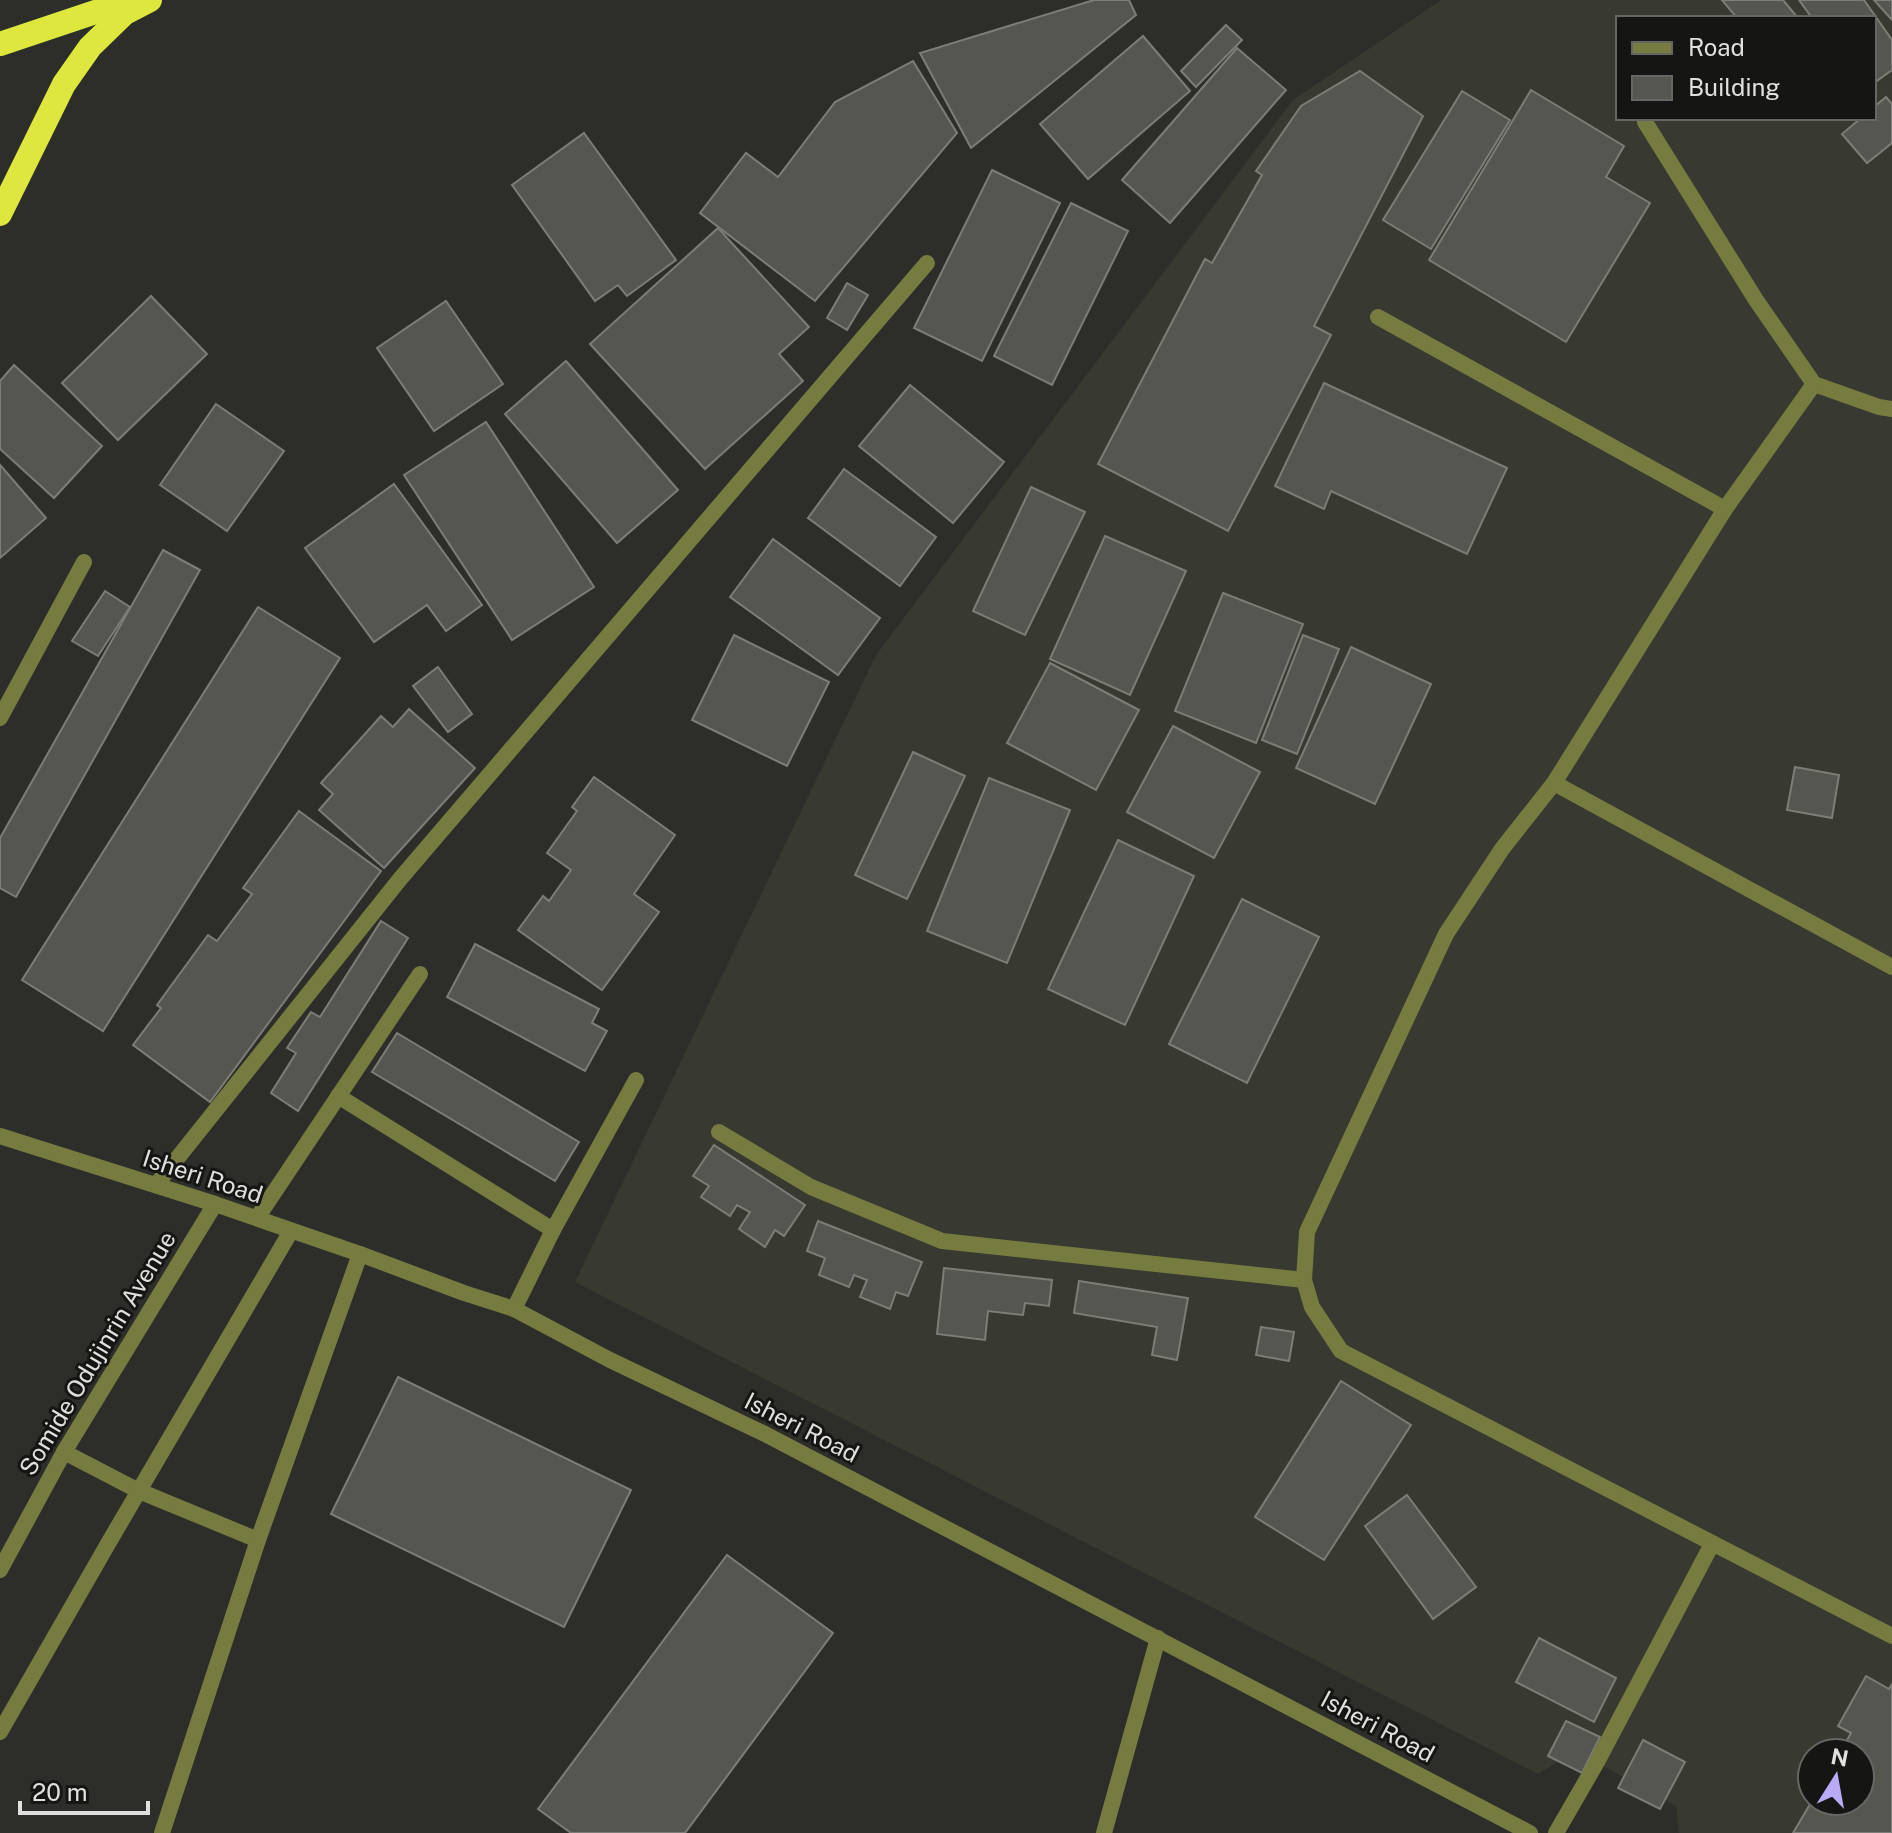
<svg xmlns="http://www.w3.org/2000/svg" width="1892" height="1833" font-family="'Public Sans',sans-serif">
  <rect width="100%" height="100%" fill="#2d2e29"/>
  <!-- built -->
  <path fill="#383930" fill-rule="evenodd" d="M1441,0h451v1833h-213l-3,-27 -100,-55 -38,23 -963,-492 301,-627 417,-555zM1618,18h256v100h-256zM1812,1753h48v48h-48z"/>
  <!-- building -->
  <g fill="#565651" stroke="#7d7d78" stroke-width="2">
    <path d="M1094,0h35l7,15 -165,133 -51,-95z"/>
    <path d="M1722,0h61l15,18h-61z"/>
    <path d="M1799,0h65l28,40v30l-18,13v-65h-62z"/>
    <path d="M1874,0h18v20z"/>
    <path d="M1226,25l16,15 -46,47 -15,-16z"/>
    <path d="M1143,36l47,55 -102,88 -48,-55z"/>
    <path d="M1237,48l49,42 -116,133 -48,-43z"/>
    <path d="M913,61l44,72 -142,168 -115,-88 46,-60 32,24 57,-75z"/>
    <path d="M1360,71l63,45 -109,210 17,9 -103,196 -130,-67 107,-205 7,4 50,-88 -6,-4 45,-65z"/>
    <path d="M1531,90l93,56 -18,31 44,26 -84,139 -137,-82z"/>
    <path d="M1462,91l48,29 -79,129 -48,-29z"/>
    <path d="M1886,97l6,7v39l-25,20 -25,-29 19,-16h13v-11z"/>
    <path d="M584,133l92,127 -49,36 -9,-11 -23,16 -83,-116z"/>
    <path d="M992,170l68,33 -78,158 -68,-33z"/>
    <path d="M1071,203l57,28 -76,154 -58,-29z"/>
    <path d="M718,228l91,99 -30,27 24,27 -98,88 -115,-125z"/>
    <path d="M847,283l21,12 -21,35 -20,-12z"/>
    <path d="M151,296l56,58 -89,86 -56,-57z"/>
    <path d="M446,301l57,83 -69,47 -57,-83z"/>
    <path d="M566,361l112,129 -61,53 -112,-129z"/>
    <path d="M14,365l88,81 -48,52 -54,-49v-68z"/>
    <path d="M1324,383l183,85 -40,86 -136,-63 -7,18 -49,-23z"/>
    <path d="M910,385l94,77 -51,61 -94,-77z"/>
    <path d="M216,404l68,47 -57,80 -67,-46z"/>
    <path d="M486,422l108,165 -82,53 -108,-165z"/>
    <path d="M0,465l46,53 -46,40z"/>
    <path d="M844,469l92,68 -36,49 -92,-68z"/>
    <path d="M394,484l88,121 -36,26 -19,-26 -53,37 -69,-94z"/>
    <path d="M1031,487l54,25 -60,123 -52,-24z"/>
    <path d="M1105,536l81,35 -56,124 -80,-36z"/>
    <path d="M773,539l107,79 -42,57 -108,-78z"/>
    <path d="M163,550l37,20 -184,327 -16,-9v-50z"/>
    <path d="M105,591l25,16 -32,49 -26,-15z"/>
    <path d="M1223,593l80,31 -47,119 -81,-32z"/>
    <path d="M258,607l82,51 -237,373 -81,-51z"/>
    <path d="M734,635l95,47 -42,84 -95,-46z"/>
    <path d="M1303,635l36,14 -42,105 -35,-14z"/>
    <path d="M1351,647l80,37 -56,120 -79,-36z"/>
    <path d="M1050,663l89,47 -43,80 -89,-47z"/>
    <path d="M438,667l34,47 -24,18 -35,-46z"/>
    <path d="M409,709l66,59 -91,100 -65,-58 14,-16 -12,-11 60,-67 12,11z"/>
    <path d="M1173,726l87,46 -46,86 -87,-46z"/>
    <path d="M913,752l52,24 -58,123 -52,-24z"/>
    <path d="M1795,767l44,8 -7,43 -45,-8z"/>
    <path d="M594,777l81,58 -41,59 25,18 -57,78 -84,-60 25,-34 6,5 22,-31 -24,-17 30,-42 -5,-4z"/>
    <path d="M989,778l81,32 -63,153 -80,-32z"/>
    <path d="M299,811l82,60 -171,231 -77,-57 28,-37 -4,-3 51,-70 9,6 35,-47 -9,-6z"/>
    <path d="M1118,840l76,36 -69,149 -77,-36z"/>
    <path d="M1242,899l77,38 -72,146 -78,-39z"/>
    <path d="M381,921l27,17 -110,173 -27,-18 25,-40 -9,-5 24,-36 9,5z"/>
    <path d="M475,944l124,65 -7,14 15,8 -22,40 -138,-74z"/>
    <path d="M397,1033l182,109 -24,39 -183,-109z"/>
    <path d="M714,1145l91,60 -21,31 -9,-6 -10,17 -26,-18 11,-17 -13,-7 -7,11 -29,-19 8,-11 -16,-10z"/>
    <path d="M818,1221l104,41 -14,34 -12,-4 -6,17 -30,-12 7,-17 -13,-5 -5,12 -30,-12 6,-17 -18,-7z"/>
    <path d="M944,1268l108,12 -3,26 -24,-3 -2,12 -35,-4 -3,29 -48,-6z"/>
    <path d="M1079,1281l109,17 -11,62 -25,-5 5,-28 -83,-14z"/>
    <path d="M1261,1327l33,5 -5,29 -33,-6z"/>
    <path d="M398,1377l233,113 -67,137 -233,-113z"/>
    <path d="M1341,1381l70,44 -87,135 -69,-43z"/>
    <path d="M1407,1495l69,92 -43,32 -68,-93z"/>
    <path d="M727,1555l106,78 -148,200h-114l-33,-24z"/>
    <path d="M1539,1638l77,40 -22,44 -78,-40z"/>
    <path d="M1866,1676l23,13 3,-5v149h-99l19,-32h48v-48h-20l11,-20 -13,-7z"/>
    <path d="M1566,1721l34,16 -18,36 -34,-17z"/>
    <path d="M1643,1740l42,22 -25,47 -42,-21z"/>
  </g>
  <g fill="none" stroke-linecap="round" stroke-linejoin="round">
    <!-- service -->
    <g stroke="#767b40" stroke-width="16">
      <path d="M1645,122l111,178 58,84 65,23 13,2"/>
      <path d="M1378,317l347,192"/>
      <path d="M1814,384l-89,125 -171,274 -52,66 -56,85 -139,298 -3,48 8,27 29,44 551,285"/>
      <path d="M0,718l84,-156"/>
      <path d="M1554,783l338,184"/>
      <path d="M338,1096l215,134 83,-150"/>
      <path d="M719,1132l92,55 131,54 362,39"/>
      <path d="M156,1185l244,-306 527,-616"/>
      <path d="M257,1218l163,-244"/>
      <path d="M514,1309l39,-79"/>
      <path d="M1556,1833l41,-71 115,-218"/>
    </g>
    <!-- minor -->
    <g stroke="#767b40" stroke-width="16">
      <path d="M64,1452l75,39 119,49"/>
      <path d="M0,1570l64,-118 151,-248"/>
      <path d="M0,1732l109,-190 182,-311"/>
      <path d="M162,1833l96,-293 102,-286"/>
      <path d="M1104,1833l54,-195"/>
    </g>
    <!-- tertiary -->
    <path stroke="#767b40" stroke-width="16" d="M0,1136l215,68 145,50 104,39 50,16 96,51 155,74 765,399"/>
    <!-- motorway -->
    <g stroke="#dde73e" stroke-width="24">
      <path d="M0,44l131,-44"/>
      <path d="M0,214l64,-130 26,-37 35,-34 25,-13"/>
    </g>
  </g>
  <g text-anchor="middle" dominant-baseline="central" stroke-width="6" stroke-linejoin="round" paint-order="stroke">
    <!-- street labels -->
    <g font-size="24" fill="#e0e1de" stroke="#151614">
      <text transform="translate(203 1176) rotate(18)">Isheri Road</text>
      <text transform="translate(97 1353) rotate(-59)">Somide Odujinrin Avenue</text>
      <text transform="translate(802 1427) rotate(27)">Isheri Road</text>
      <text transform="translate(1378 1726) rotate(28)">Isheri Road</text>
    </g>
  </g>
  <!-- legend -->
  <rect x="1616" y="16" width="260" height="104" fill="#151614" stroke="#666765" stroke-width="2"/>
  <rect x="1632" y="42" width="40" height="12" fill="#767b40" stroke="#666765" stroke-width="2"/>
  <text x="1688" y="56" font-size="24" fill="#e0e1de">Road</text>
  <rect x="1632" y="76" width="40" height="24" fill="#565651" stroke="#666765" stroke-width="2"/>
  <text x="1688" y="96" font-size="24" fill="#e0e1de">Building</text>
  <!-- north arrow -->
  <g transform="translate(1836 1777) rotate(11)"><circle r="38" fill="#151614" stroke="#666765" stroke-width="2"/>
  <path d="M0-6L14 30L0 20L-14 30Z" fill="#baaaf7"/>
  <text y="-12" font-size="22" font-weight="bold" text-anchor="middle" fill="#e0e1de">N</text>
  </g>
  <!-- scale -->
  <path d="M20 1801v12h128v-12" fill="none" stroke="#e0e1de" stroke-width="4"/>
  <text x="32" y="1801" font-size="24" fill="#e0e1de" stroke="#151614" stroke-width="6" paint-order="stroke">20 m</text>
</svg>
